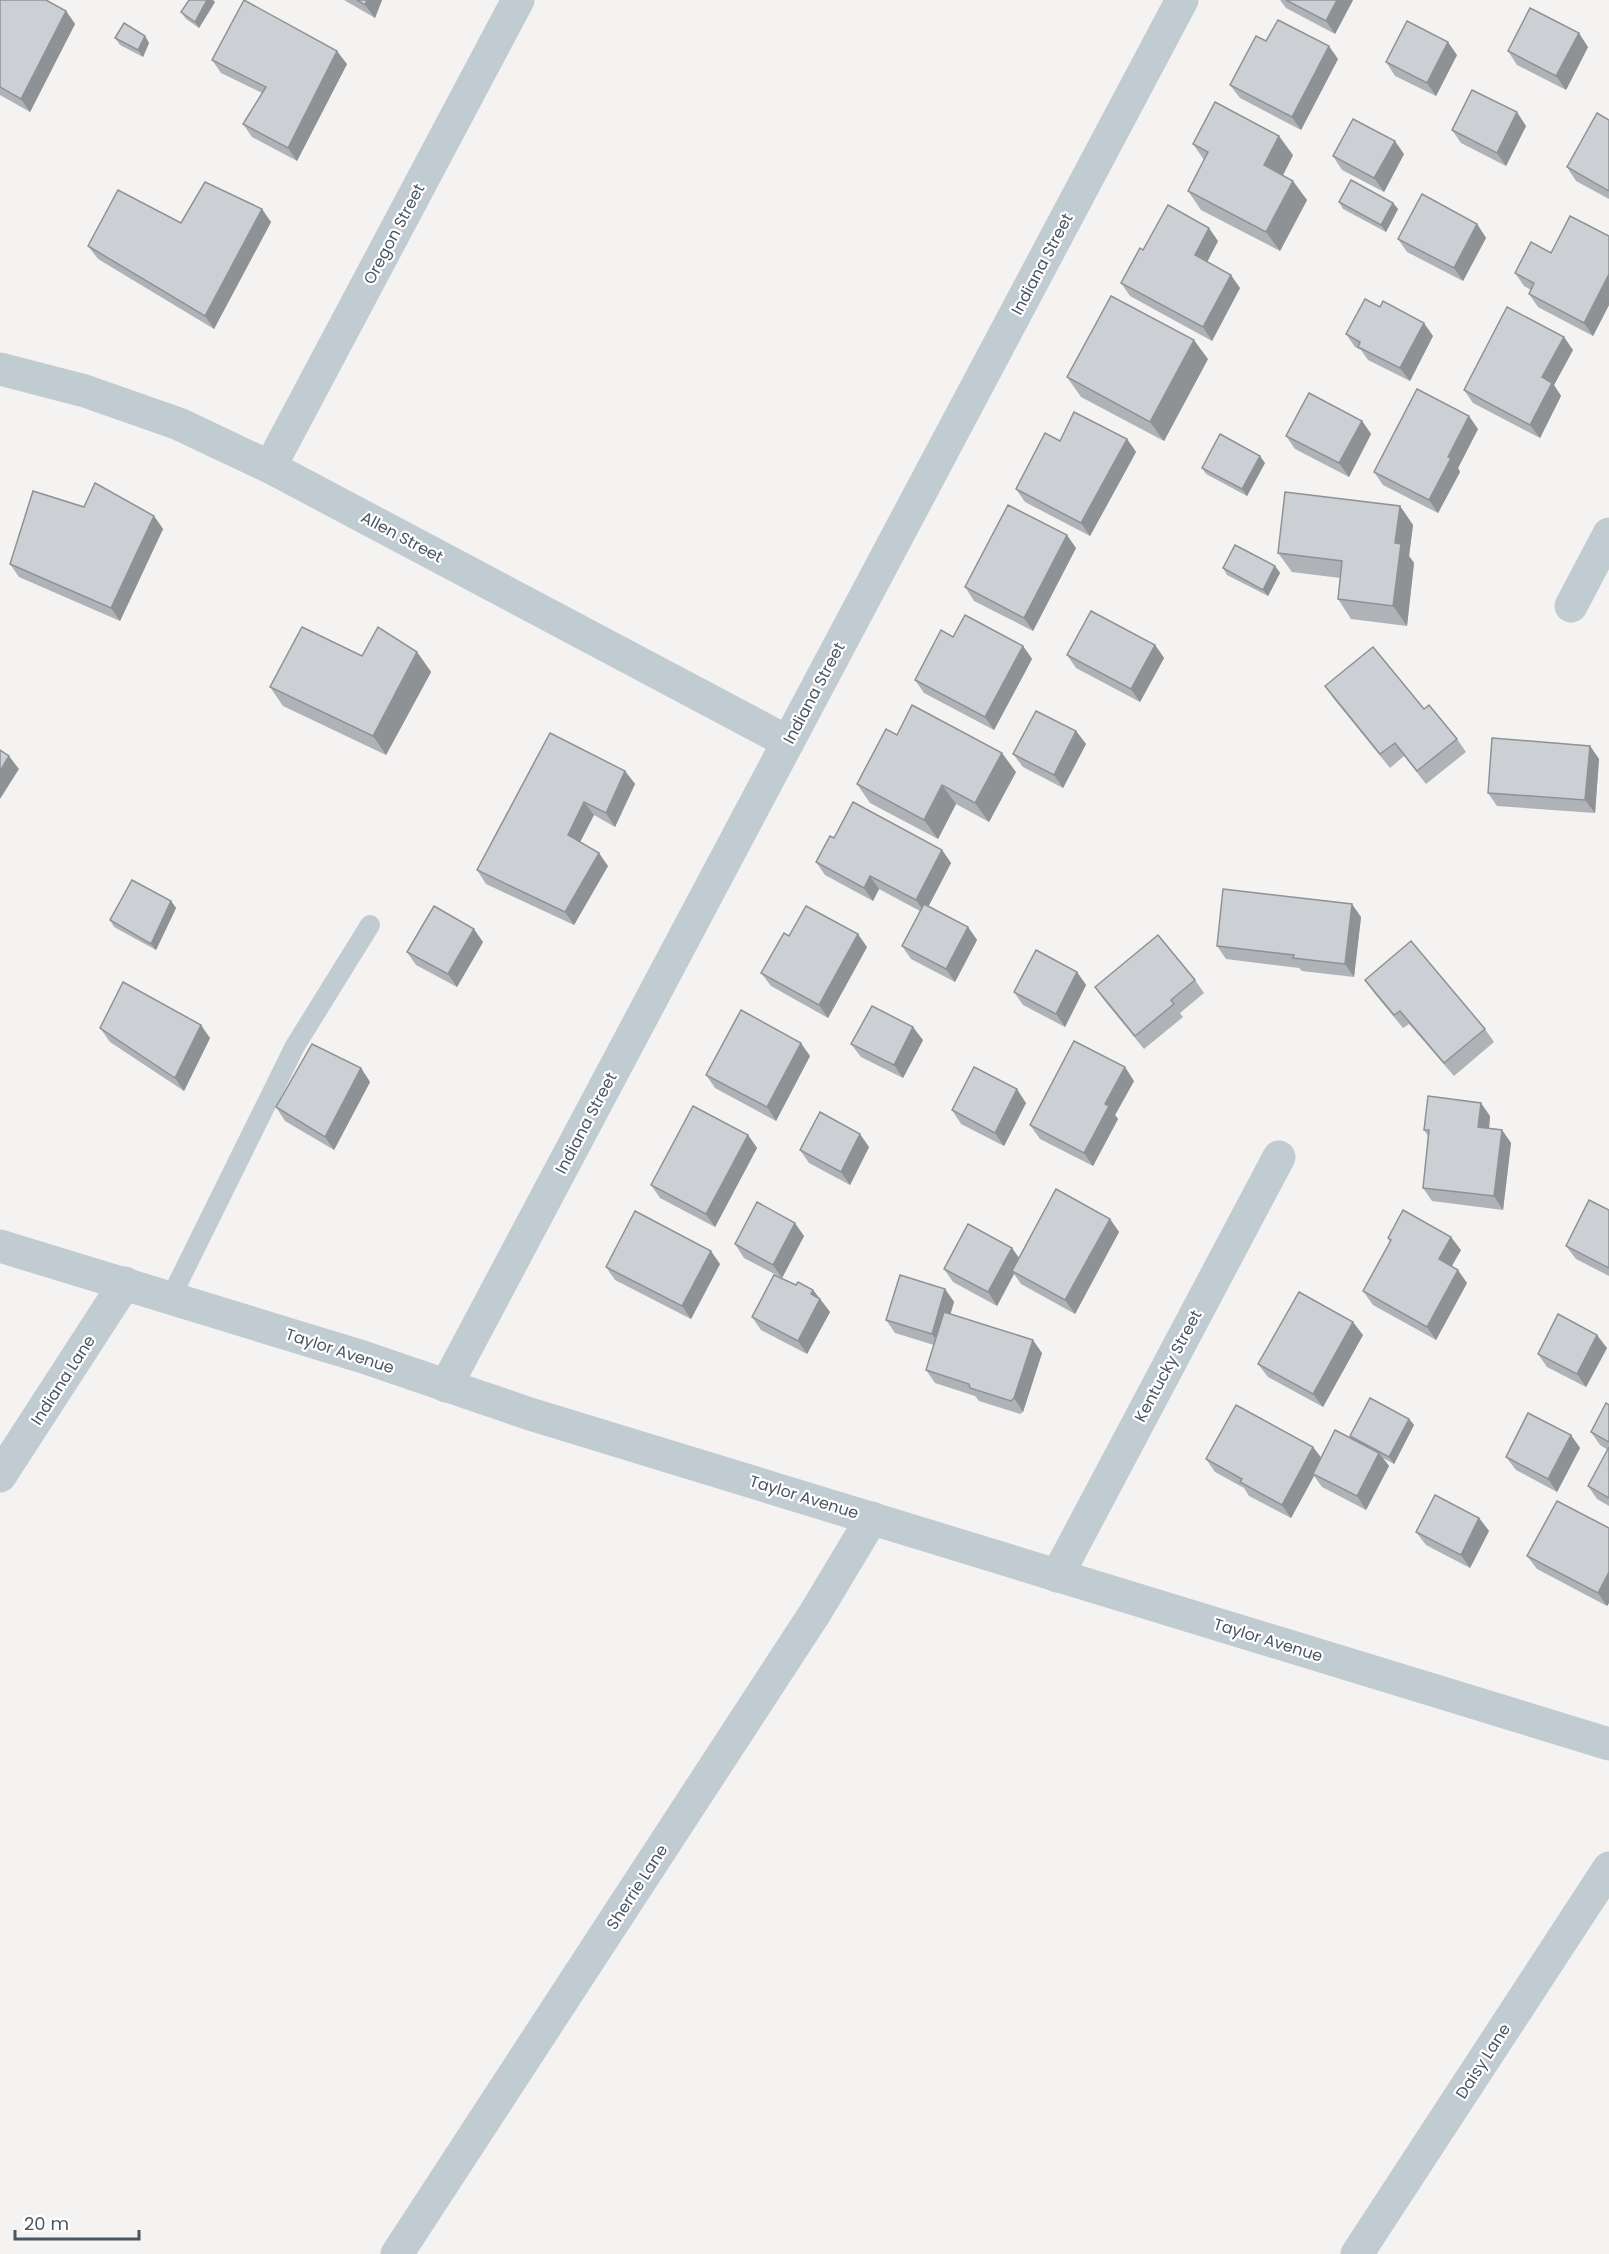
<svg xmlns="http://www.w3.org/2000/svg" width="1609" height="2254" font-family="Poppins,sans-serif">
  <rect width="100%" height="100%" fill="#f5f2f2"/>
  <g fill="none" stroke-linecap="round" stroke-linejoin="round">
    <!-- service -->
    <path stroke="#c0cbd2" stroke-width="20" d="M171,1297l124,-251 75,-121"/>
    <!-- minor -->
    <g stroke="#c0cbd2" stroke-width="33">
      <path d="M0,369l85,22 94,33 91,43 518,275"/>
      <path d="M270,467l248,-467"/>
      <path d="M1571,606l38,-72"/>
      <path d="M446,1386l736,-1386"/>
      <path d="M0,1476l125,-193"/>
      <path d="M1057,1576l222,-419"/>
      <path d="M397,2254l418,-641 57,-95"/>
      <path d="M1357,2254l252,-386"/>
    </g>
    <!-- tertiary -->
    <path stroke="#c0cbd2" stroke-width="33" d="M0,1246l363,111 167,57 1079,330"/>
  </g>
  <!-- wall -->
  <g fill="#afb3b7">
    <path d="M0,0l66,11 9,13 -45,88 -30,-17z"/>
    <path d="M344,0h38l-7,18z"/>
    <path d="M1280,0h73l-18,34 -49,-26z"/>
    <path d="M215,2l-16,26 -13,-9 -5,-7z"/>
    <path d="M145,36l4,7 -6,14 -23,-12 -5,-7z"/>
    <path d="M1588,47l-22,43 -49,-25 -9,-14z"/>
    <path d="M1457,55l-21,41 -41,-20 -9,-14z"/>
    <path d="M1338,59l-37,71 -61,-32 -10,-13z"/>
    <path d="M212,60l135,4 -50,97 -45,-24 -9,-13 19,-31 -41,-20z"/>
    <path d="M1609,120v79l-33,-18 -9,-14z"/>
    <path d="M1526,126l-20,40 -45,-23 -9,-13z"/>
    <path d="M1193,144l100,11 -10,20 24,25 -27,51 -79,-41 -13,-19 16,-31z"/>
    <path d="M1404,154l-20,38 -42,-22 -9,-14z"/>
    <path d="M1339,202l54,1 5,6 -12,23 -43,-23z"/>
    <path d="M271,222l-57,107 -116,-70 -10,-13z"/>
    <path d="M1477,224l9,14 -23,43 -56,-29 -9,-13z"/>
    <path d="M1609,236v69l-16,31 -55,-29 -9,-13 2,-4 -7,-4 -9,-13 36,-20z"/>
    <path d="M1218,241l-11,21 33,26 -28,53 -82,-45 -9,-13 22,-33z"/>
    <path d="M1346,334l87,2 -23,45 -42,-21 -7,-10 -6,-3z"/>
    <path d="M1573,350l-19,35 7,11 -21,42 -67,-35 -9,-13z"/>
    <path d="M1208,359l-44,82 -83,-44 -14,-20z"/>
    <path d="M1362,421l9,13 -22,43 -54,-28 -9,-13z"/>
    <path d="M1478,429l-20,39 2,4 -22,41 -55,-28 -9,-13z"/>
    <path d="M1127,439l9,13 -46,84 -65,-34 -9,-13 44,-48z"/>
    <path d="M1265,463l-18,33 -41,-22 -4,-6z"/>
    <path d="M1400,506l13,19 -4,31 5,7 -7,63 -56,-7 -13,-20 2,-21 -48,-6 -14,-19z"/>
    <path d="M84,507l70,9 9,13 -43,92 -101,-44 -9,-13z"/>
    <path d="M1076,548l-43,83 -59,-30 -9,-14z"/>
    <path d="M1275,566l5,7 -12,23 -41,-21 -4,-7z"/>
    <path d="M953,637l70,9 9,13 -38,71 -70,-37 -9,-13z"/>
    <path d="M1155,645l9,13 -24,44 -64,-34 -9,-13z"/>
    <path d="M417,652l14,20 -45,83 -103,-49 -13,-19 92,-31z"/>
    <path d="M1325,686l99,23 33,30 9,13 -40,32 -22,-28 -14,12 -56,-69z"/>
    <path d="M1076,731l10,13 -23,44 -40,-21 -10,-13z"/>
    <path d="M897,735l119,37 -27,50 -33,-18 -18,35 -68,-36 -13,-19z"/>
    <path d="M1590,746l9,13 -4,54 -98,-7 -9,-13z"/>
    <path d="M625,771l10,13 -20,43 -21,-12 -14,27 28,24 -34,59 -88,-41 -9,-14z"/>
    <path d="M942,850l9,13 -23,44 40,20 9,13 -22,42 -44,-23 -9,-13 18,-35 -41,-22 -6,12 -48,-26 -9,-13z"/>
    <path d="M171,901l5,7 -20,42 -42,-23 -4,-7z"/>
    <path d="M1361,917l-7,60 -52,-6 -3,-3 -73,-9 -9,-13z"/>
    <path d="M483,942l-26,45 -41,-22 -9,-13z"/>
    <path d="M867,947l-39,71 -57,-32 -10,-13z"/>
    <path d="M1077,972l9,13 -21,42 -42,-22 -9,-13z"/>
    <path d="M1195,980l9,13 -24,20 3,4 -39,32 -40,-49 -9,-13z"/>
    <path d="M1365,980l120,49 9,13 -40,34 -45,-52 -6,4 -28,-34z"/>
    <path d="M100,1028l110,10 -26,53 -74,-49z"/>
    <path d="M923,1040l-20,38 -42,-21 -10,-13z"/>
    <path d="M810,1056l-34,65 -61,-33 -9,-13z"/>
    <path d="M361,1068l9,14 -36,68 -49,-29 -9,-14z"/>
    <path d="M1134,1081l-19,34 3,4 -25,47 -53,-27 -10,-14z"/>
    <path d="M1026,1103l-22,43 -43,-22 -9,-14z"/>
    <path d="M1490,1116l-1,13 13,1 9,13 -8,67 -71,-9 -9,-13 5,-52 -4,-6z"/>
    <path d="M748,1135l9,13 -42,79 -55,-29 -9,-13z"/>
    <path d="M869,1147l-19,38 -41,-22 -9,-13z"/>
    <path d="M1609,1210v66l-33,-17 -10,-13z"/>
    <path d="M1110,1219l9,13 -44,82 -54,-30 -7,-10 -17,32 -44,-24 -9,-13 68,-21 7,10z"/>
    <path d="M804,1236l-22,42 -38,-20 -9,-14z"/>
    <path d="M1388,1238l73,12 -9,16 15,17 -31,57 -63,-35 -10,-14 27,-49z"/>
    <path d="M720,1264l-29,55 -76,-39 -9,-13z"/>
    <path d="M796,1285l17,5 17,22 -23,42 -46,-24 -9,-13z"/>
    <path d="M945,1289l9,13 -4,12 92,39 -19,59 -3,2 -41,-13 -4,-5 -40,-13 -9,-13 8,-25 -39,-12 -9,-13z"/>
    <path d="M1363,1335l-40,72 -55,-30 -10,-13z"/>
    <path d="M1607,1348l-21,39 -39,-20 -9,-13z"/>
    <path d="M1609,1405v101l-12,-7 -9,-13 20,-36 -8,-5 -9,-13z"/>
    <path d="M1409,1419l5,6 -20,39 -11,-6 6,8 -23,44 -44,-23 -8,-11 -23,42 -42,-22 -5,-8 -29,-16 -9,-13 107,-12 8,11 30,-20 -1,-2z"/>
    <path d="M1571,1435l9,13 -23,44 -41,-22 -10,-13z"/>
    <path d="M1479,1518l10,13 -19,37 -44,-23 -10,-13z"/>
    <path d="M1609,1528v75l-2,3 -70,-37 -10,-13z"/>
  </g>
  <!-- shaded-wall -->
  <g fill="#8f9295">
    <path d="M207,0h6l2,2 -16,26 -4,-6z"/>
    <path d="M367,0h15l-7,18 -10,-13z"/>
    <path d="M1337,0h16l-18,34 -9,-13z"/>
    <path d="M66,11l9,13 -45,88 -9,-13z"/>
    <path d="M1579,33l9,14 -22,43 -10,-14z"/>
    <path d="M145,36l4,7 -6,14 -5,-7z"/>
    <path d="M1448,42l9,13 -21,41 -9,-13z"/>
    <path d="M1329,46l9,13 -37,71 -9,-13z"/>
    <path d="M337,51l10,13 -50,97 -9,-13z"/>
    <path d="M1517,112l9,14 -20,40 -9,-13z"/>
    <path d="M1279,136l14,19 -15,30 -14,-20z"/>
    <path d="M1395,141l9,13 -20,38 -10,-14z"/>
    <path d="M1293,181l14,19 -27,51 -14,-19z"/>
    <path d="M1393,203l5,6 -12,23 -5,-7z"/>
    <path d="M262,209l9,13 -57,107 -9,-13z"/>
    <path d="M1477,224l9,14 -23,43 -9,-13z"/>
    <path d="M1209,228l9,13 -14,27 -9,-13z"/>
    <path d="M1609,274v31l-16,31 -9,-13z"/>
    <path d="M1231,275l9,13 -28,53 -9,-14z"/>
    <path d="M1424,323l9,13 -23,45 -10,-13z"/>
    <path d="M1564,337l9,13 -19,35 7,11 -21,42 -10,-13 12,-48z"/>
    <path d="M1194,340l14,19 -44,82 -14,-19z"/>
    <path d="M1469,416l9,13 -20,39 2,4 -22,41 -9,-13 19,-43z"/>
    <path d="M1362,421l9,13 -22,43 -10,-14z"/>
    <path d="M1127,439l9,13 -46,84 -9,-13z"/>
    <path d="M1260,456l5,7 -18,33 -5,-7z"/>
    <path d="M1400,506l13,19 -4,31 5,7 -7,63 -14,-20 2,-63z"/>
    <path d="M154,516l9,13 -43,92 -9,-13z"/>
    <path d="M1067,535l9,13 -43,83 -9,-13z"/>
    <path d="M1275,566l5,7 -12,23 -5,-6z"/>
    <path d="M1155,645l9,13 -24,44 -9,-13z"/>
    <path d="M1023,646l9,13 -38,71 -9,-13z"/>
    <path d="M417,652l14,20 -45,83 -13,-19z"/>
    <path d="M1076,731l10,13 -23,44 -9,-13z"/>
    <path d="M1590,746l9,13 -4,54 -10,-13z"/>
    <path d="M1002,753l14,19 -27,50 -14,-19z"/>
    <path d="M9,756l10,13 -19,30v-28z"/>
    <path d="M625,771l10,13 -20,43 -9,-14z"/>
    <path d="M942,785l14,19 -18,35 -14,-19z"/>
    <path d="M584,802l10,13 -17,33 -9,-13z"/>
    <path d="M942,850l9,13 -26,50 -9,-13z"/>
    <path d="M599,853l9,13 -34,59 -9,-13z"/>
    <path d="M870,876l9,13 -6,12 -9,-13z"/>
    <path d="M171,901l5,7 -20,42 -5,-6z"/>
    <path d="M1352,904l9,13 -7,60 -9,-13z"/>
    <path d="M968,927l9,13 -22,42 -9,-13z"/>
    <path d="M474,929l9,13 -26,45 -9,-13z"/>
    <path d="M858,934l9,13 -39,71 -9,-13z"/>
    <path d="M1077,972l9,13 -21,42 -9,-13z"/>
    <path d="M201,1025l9,13 -26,53 -9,-13z"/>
    <path d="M913,1027l10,13 -20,38 -9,-13z"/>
    <path d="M801,1043l9,13 -34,65 -9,-14z"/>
    <path d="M1125,1067l9,14 -19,34 3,4 -25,47 -9,-13 21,-49z"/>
    <path d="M361,1068l9,14 -36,68 -9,-13z"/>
    <path d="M1017,1089l9,14 -22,43 -9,-13z"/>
    <path d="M1481,1103l9,13 -2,24 -10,-13z"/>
    <path d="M1502,1130l9,13 -8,67 -9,-14z"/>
    <path d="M860,1134l9,13 -19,38 -9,-13z"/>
    <path d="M748,1135l9,13 -42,79 -9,-13z"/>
    <path d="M1110,1219l9,13 -44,82 -10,-14z"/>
    <path d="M795,1223l9,13 -22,42 -9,-13z"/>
    <path d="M1451,1237l10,13 -13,22 -9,-13z"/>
    <path d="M1012,1248l9,13 -9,10 2,3 -17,32 -9,-14z"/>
    <path d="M711,1251l9,13 -29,55 -9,-13z"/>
    <path d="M1458,1270l9,13 -31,57 -9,-13z"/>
    <path d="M945,1289l9,13 -13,45 -9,-13z"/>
    <path d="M813,1290l17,22 -23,42 -9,-13z"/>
    <path d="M1353,1322l10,13 -40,72 -10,-13z"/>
    <path d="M1597,1335l10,13 -21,39 -9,-13z"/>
    <path d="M1033,1340l9,13 -19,59 -9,-14z"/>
    <path d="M1409,1419l5,6 -20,39 -5,-7z"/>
    <path d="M1571,1435l9,13 -23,44 -9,-13z"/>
    <path d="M1313,1447l10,13 -10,14 1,2 -23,42 -9,-13z"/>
    <path d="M1379,1453l10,13 -23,44 -9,-14z"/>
    <path d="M1479,1518l10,13 -19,37 -9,-13z"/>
    <path d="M1609,1572v31l-2,3 -9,-13z"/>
  </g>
  <!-- building -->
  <g fill="#ccd0d5" stroke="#8f9295" stroke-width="1.5">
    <path d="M0,0h46l20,11 -45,88 -21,-12z"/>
    <path d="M189,0h18l-12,22 -14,-10z"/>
    <path d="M244,0l93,51 -49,97 -45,-24 23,-37 -54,-27z"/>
    <path d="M357,0h10l-2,5z"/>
    <path d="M1286,0h51l-11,21z"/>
    <path d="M1530,8l49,25 -23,43 -48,-25z"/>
    <path d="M1278,20l51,26 -37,71 -62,-32 26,-49 10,5z"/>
    <path d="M1407,21l41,21 -21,41 -41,-21z"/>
    <path d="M124,23l21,13 -7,14 -23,-12z"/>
    <path d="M1472,90l45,22 -20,41 -45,-23z"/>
    <path d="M1215,102l64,34 -15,29 29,16 -27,51 -78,-41 20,-39 -15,-8z"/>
    <path d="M1597,113l12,7v71l-42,-24z"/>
    <path d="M1353,119l42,22 -21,37 -41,-22z"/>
    <path d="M1351,180l42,23 -12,22 -42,-23z"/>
    <path d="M205,182l57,27 -57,107 -117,-70 30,-56 63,33z"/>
    <path d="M1422,194l55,30 -23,44 -56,-29z"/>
    <path d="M1168,205l41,23 -14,27 36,20 -28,52 -82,-44 19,-35 3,2z"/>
    <path d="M1570,216l39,20v38l-25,49 -55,-29 5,-11 -19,-10 16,-31 20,11z"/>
    <path d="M1111,296l83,44 -44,82 -83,-45z"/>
    <path d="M1365,299l15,8 3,-6 41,22 -24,45 -42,-21 2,-5 -14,-8z"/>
    <path d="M1507,307l57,30 -22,40 10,6 -22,42 -66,-35z"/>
    <path d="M1417,389l52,27 -21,41 3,1 -22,42 -55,-28z"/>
    <path d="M1309,393l53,28 -23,42 -53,-27z"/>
    <path d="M1074,412l53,27 -46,84 -65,-34 29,-56 15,8z"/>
    <path d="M1220,434l40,22 -18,33 -40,-21z"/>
    <path d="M95,483l59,33 -43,92 -101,-44 23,-73 51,16z"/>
    <path d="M1285,492l115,14 -5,37 6,1 -8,62 -55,-7 4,-38 -64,-8z"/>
    <path d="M1008,505l59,30 -43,83 -59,-31z"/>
    <path d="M1235,545l40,21 -12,24 -40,-22z"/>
    <path d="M1091,611l64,34 -24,44 -64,-34z"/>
    <path d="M965,615l58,31 -38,71 -70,-37 26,-50 12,7z"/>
    <path d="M302,627l60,29 16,-29 39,25 -44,84 -103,-49z"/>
    <path d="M1373,647l51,62 5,-4 28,34 -40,32 -22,-28 -15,11 -55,-68z"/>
    <path d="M912,705l90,48 -27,50 -33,-18 -18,35 -67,-36 29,-55 11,6z"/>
    <path d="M1036,711l40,20 -22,44 -41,-21z"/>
    <path d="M550,733l75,38 -19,42 -22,-11 -16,33 31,18 -34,59 -88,-42z"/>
    <path d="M1492,738l98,8 -5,54 -97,-7z"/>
    <path d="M0,750l9,6 -9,15z"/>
    <path d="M853,802l89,48 -26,50 -46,-24 -6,12 -48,-26 14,-26 4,2z"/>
    <path d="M132,880l39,21 -20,43 -41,-24z"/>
    <path d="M1223,889l129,15 -7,60 -52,-6 1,-3 -77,-9z"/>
    <path d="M924,904l44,23 -22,42 -44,-23z"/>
    <path d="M434,906l40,23 -26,45 -41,-22z"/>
    <path d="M806,906l52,28 -39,71 -58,-32 23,-40 5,3z"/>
    <path d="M1158,935l37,45 -24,20 3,4 -39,32 -40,-49z"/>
    <path d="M1411,941l74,88 -41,34 -44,-52 -6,4 -29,-35z"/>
    <path d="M1036,950l41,22 -21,42 -42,-22z"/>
    <path d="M123,982l78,43 -26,53 -75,-50z"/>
    <path d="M872,1006l41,21 -19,38 -43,-21z"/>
    <path d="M741,1010l60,33 -34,64 -61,-32z"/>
    <path d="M1074,1041l51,26 -20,37 4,2 -25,47 -54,-28z"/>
    <path d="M312,1044l49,24 -36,69 -49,-30z"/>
    <path d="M974,1067l43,22 -22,44 -43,-23z"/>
    <path d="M1428,1096l53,7 -3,24 24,3 -8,66 -71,-8 6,-58h-5z"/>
    <path d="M693,1106l55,29 -42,79 -55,-29z"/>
    <path d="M820,1112l40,22 -19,38 -41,-22z"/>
    <path d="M1056,1189l54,30 -45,81 -53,-29z"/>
    <path d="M1589,1200l20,10v58l-43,-22z"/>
    <path d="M757,1202l38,21 -22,42 -38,-21z"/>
    <path d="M1403,1210l48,27 -12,22 19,11 -31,57 -64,-36 28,-51 -3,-2z"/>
    <path d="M635,1211l76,40 -29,55 -76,-39z"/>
    <path d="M968,1224l44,24 -24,44 -44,-23z"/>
    <path d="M774,1275l22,10 2,-3 15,8 -2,4 9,5 -22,42 -46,-24z"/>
    <path d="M900,1275l45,14 -13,45 -46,-14z"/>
    <path d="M1299,1292l54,30 -40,72 -55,-30z"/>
    <path d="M944,1312l89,28 -19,58 -3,3 -41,-13 -1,-4 -43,-14z"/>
    <path d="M1558,1314l39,21 -20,39 -39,-20z"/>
    <path d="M1370,1398l39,21 -20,38 -39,-21z"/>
    <path d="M1606,1403l3,2v37l-18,-10z"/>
    <path d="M1236,1405l77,42 -31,58 -42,-23 2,-3 -36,-20z"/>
    <path d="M1528,1413l43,22 -23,44 -42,-22z"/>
    <path d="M1335,1430l44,23 -22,43 -44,-22z"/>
    <path d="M1609,1447v51l-21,-12z"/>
    <path d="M1435,1495l44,23 -18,37 -45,-23z"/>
    <path d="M1557,1501l52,27v44l-11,21 -71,-37z"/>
  </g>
  <g text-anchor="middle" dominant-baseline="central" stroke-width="4.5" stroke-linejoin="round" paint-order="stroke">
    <!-- street labels -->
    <g font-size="16" fill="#485761" stroke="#fff">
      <text transform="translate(394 234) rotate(-62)">Oregon Street</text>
      <text transform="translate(1042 264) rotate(-62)">Indiana Street</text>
      <text transform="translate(402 537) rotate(28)">Allen Street</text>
      <text transform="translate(814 693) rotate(-62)">Indiana Street</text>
      <text transform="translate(586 1123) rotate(-62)">Indiana Street</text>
      <text transform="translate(340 1351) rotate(18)">Taylor Avenue</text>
      <text transform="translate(1168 1366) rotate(-62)">Kentucky Street</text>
      <text transform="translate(63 1380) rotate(-57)">Indiana Lane</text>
      <text transform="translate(804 1497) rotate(17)">Taylor Avenue</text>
      <text transform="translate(1268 1640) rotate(17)">Taylor Avenue</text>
      <text transform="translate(637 1887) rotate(-57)">Sherrie Lane</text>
      <text transform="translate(1483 2061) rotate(-57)">Daisy Lane</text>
    </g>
  </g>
  <!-- scale -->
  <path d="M15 2230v9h124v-9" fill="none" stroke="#485761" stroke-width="3"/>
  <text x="24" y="2230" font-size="18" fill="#485761" stroke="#ffffff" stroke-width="4.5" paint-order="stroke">20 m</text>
</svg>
